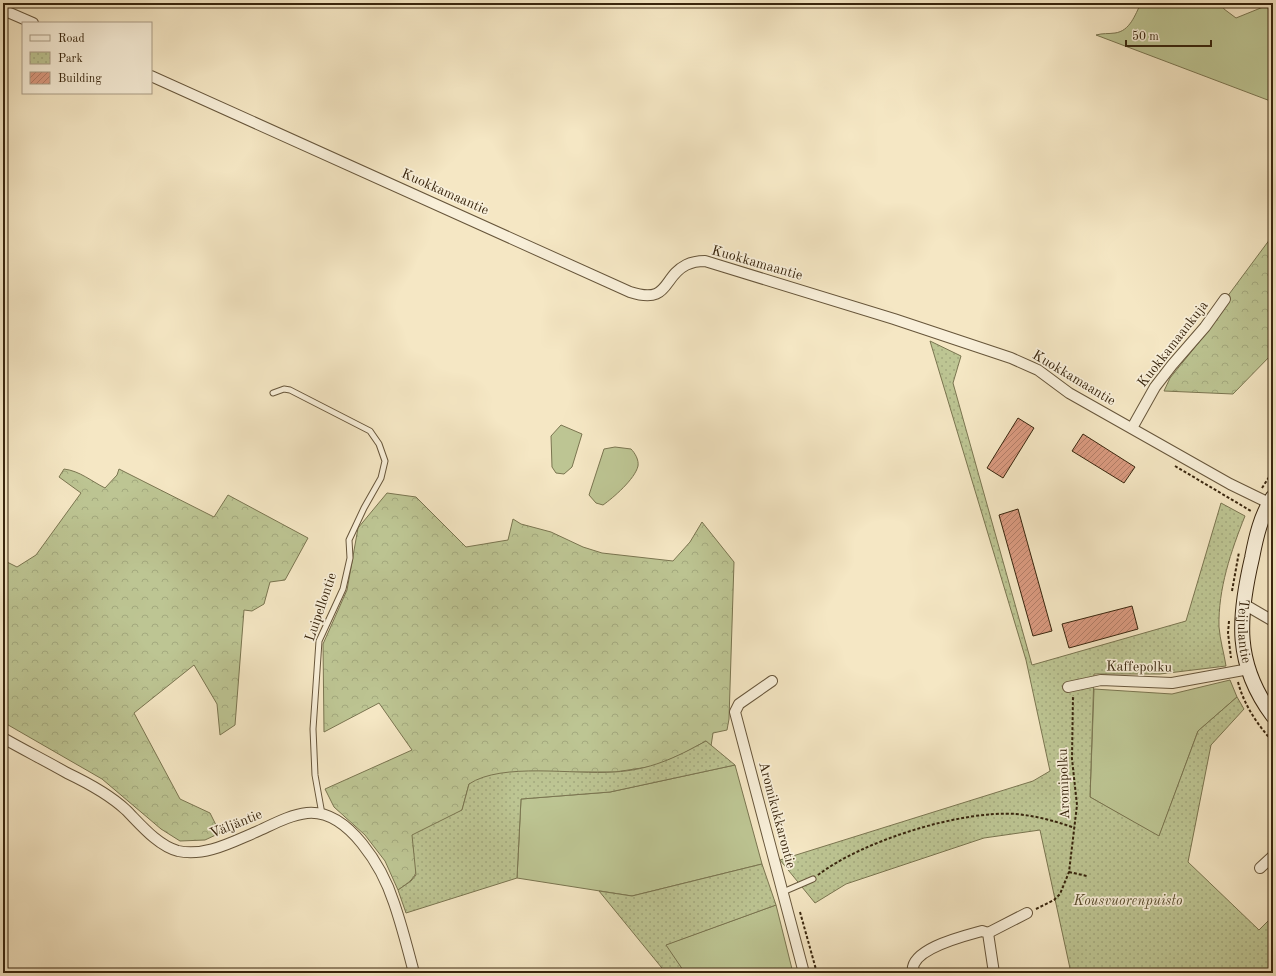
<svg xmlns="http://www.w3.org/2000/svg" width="1276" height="976" font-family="'Old Standard TT',serif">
  <defs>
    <pattern id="forest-crowns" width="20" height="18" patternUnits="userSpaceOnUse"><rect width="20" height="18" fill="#bdc593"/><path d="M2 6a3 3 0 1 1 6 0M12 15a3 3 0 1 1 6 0" fill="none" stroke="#a3a97e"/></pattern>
    <pattern id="park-dots" width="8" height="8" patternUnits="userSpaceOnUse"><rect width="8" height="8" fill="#bdc593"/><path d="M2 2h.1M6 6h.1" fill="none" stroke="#a3a97e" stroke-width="1.8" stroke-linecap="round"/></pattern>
    <pattern id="building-hatch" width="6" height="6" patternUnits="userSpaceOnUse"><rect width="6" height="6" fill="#da9a80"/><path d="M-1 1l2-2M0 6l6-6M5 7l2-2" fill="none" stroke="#b27d67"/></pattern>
  </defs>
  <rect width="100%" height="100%" fill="#f5e7c4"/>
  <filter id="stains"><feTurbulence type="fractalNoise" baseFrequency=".005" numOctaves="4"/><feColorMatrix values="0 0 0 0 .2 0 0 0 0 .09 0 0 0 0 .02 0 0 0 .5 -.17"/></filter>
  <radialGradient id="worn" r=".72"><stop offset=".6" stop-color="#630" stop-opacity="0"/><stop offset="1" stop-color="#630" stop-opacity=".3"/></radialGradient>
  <!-- green -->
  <g fill="#bdc593" stroke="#7a7550">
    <path d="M1141,3h80l3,6 12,9 37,-15v99l-177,-67c7,-2 12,-1 19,-2 15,-2 20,-18 26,-30z"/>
    <path d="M561,425l21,9 -10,33 -8,7 -8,-1 -4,-6 -1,-31z"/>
    <path d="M615,447l16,2c4,4 8,11 7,17 -3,13 -25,32 -35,39l-7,-2 -7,-8 15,-46z"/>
    <path d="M1230,680l7,17 -39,34 -39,106 -69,-40 4,-108 78,5z"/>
    <path d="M735,765l27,99 -130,32 -115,-18 4,-79 89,-7z"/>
    <path d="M776,905l17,68h-108l-20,-28z"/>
  </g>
  <!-- forest -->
  <g fill="url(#forest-crowns)" stroke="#7a7550">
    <path d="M1273,235v118l-40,41 -69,-3 6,-13 34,-42 20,-35z"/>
    <path d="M64,469c16,2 27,12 41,19l12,-13 2,-6 95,48 14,-22 80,43 -23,42 -15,2 -6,22 -12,7 -8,-1 -9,115 -15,10 -3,-31 -23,-39 -60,48 46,86 30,14 10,20 -15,7 -25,1 -19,-12 -59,-50 -99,-57v-162l14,7 19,-12 45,-62 -22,-16z"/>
    <path d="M387,493l29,4 50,50 42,-7 5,-21 8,5 30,8 32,15 19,6 71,8 17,-19 12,-20 32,40 -5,157 -2,11 -14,3 -2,13 -5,-5 -22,12 -29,13 -40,6h-63l-83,12 -7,26 -49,35c4,27 9,29 -15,45l-13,-29 -20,-26 -31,-28 -9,-18 87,-39 -33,-47 -55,29 -1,-88 24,-54 11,-62z"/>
  </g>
  <!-- park -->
  <g fill="url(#park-dots)" stroke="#7a7550">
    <path d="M930,341l31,15 -8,27 79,282 154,-44 35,-118 24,13c-14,35 -27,73 -26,111 1,13 5,26 7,39l-66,8h-66l-4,123 69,39 39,-105 39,-34 7,12 -33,36 -23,117 71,68 14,-14v57h-202l-31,-143 -56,8 -138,46 -31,19 -35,-43 253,-79 17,-10 -24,-111z"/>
    <path d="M706,741l29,24 -125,27 -89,7 -4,79 -111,35 -8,-23 13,-9 5,-6 -4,-40 50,-25 7,-26c33,-22 105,-9 145,-12 36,-2 61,-14 92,-31z"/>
    <path d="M762,864l14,41 -110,40 19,28h-19l-67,-82 33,5z"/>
  </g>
  <!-- building -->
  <g fill="url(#building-hatch)" stroke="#38250d">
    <path d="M1018,418l16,10 -31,50 -16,-10z"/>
    <path d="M1083,434l52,33 -11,16 -52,-32z"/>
    <path d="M1018,509l34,122 -19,5 -34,-121z"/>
    <path d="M1132,606l6,23 -69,19 -7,-24z"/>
  </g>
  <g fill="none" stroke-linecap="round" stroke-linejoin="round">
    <defs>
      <g id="lane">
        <path d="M273,393l11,-4 6,1 80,41 9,13 6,17 -4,17 -17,30 -15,32 1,18 -7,31 -24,52 -6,88 2,46 7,39"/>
        <path d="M783,892l30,-13"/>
      </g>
      <g id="street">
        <path d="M3,10l30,13"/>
        <path d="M151,76l479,216c40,13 32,-15 56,-27 6,-3 13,-4 19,-4l189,58 117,39 27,12 31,23 161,91 39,19"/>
        <path d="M1132,428l23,-41 17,-22 33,-38 20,-28"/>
        <path d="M1242,603l31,18"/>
        <path d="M772,681l-33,23 -4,8 69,261"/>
        <path d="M1068,687l33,-7 71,3 77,-14"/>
        <path d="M3,738c21,12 43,23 64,35 21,10 42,21 59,37 14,14 32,36 52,41 27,6 54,-9 78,-19 16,-7 33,-17 51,-19 42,-4 76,56 87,90 8,23 14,47 20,70"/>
        <path d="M1260,868l13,-12"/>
        <path d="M988,933l39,-20"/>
        <path d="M913,973c-5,-24 51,-37 69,-42l6,2 6,40"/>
      </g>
      <g id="secondary">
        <path id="s1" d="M1273,497c-12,18 -17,40 -21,61 -14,60 -18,106 21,158"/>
      </g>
    </defs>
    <!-- lane casing -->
    <use href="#lane" stroke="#67563b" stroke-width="7"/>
    <!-- street casing -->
    <use href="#street" stroke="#67563b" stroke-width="12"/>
    <!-- secondary casing -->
    <use href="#secondary" stroke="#38250d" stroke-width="16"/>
    <!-- path -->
    <g stroke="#38250d" stroke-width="2" stroke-dasharray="3 2" stroke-linecap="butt">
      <path d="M1175,466l76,45"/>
      <path d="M1262,488l11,-17"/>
      <path d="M1232,591l7,-39"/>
      <path d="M1229,621l-1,12 3,25"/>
      <path d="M1238,682c6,23 19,42 35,60"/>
      <path d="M1069,872l18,4"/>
      <path d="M818,875c44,-34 143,-65 198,-61 21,2 39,7 59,14"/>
      <path d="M1036,909l18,-9 6,-6 9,-22 8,-67 -5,-46 1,-64"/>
      <path d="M800,912l17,61"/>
    </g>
    <!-- lane -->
    <use href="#lane" stroke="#f8efd9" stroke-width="5"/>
    <!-- street -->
    <use href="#street" stroke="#f8efd9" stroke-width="10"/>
    <!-- secondary -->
    <use href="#secondary" stroke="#f8efd9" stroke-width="14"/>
  </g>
  <g text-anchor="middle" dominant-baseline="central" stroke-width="3.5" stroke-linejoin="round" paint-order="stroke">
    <!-- street labels -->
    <g font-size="14" fill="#38250d" stroke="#f8efd9">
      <text transform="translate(445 192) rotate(24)">Kuokkamaantie</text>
      <text transform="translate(757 263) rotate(16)">Kuokkamaantie</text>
      <text transform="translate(1173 344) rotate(-52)">Kuokkamaankuja</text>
      <text transform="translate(1074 378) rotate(31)">Kuokkamaantie</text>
      <text transform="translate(321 607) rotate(-71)">Luipellontie</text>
      <text stroke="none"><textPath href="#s1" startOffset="139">Teijulantie</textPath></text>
      <text transform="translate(1139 667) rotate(1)">Kaffepolku</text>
      <text transform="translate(1064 784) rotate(-92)">Aromipolku</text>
      <text transform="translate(777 815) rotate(75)">Aromikukkarontie</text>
      <text transform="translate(236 824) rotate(-22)">Väljäntie</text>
    </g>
    <!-- park labels -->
    <g font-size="14" font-style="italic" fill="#594d2e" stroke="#f8efd9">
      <text x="1128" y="901">Kousvuorenpuisto</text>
    </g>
  </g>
  <!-- margin -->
  <rect width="1276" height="976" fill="none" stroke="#f5e7c4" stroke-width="16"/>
  <rect x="4" y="4" width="1268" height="968" fill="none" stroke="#38250d" stroke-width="2"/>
  <rect x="8" y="8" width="1260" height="960" fill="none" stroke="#38250d"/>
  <!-- legend -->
  <rect x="22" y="22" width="130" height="72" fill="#f8efd9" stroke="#ab9e87"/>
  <rect x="30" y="35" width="20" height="6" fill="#f8efd9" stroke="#ab9e87"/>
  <text x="58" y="42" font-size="12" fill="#38250d">Road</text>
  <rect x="30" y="52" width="20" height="12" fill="url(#park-dots)" stroke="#ab9e87"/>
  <text x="58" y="62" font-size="12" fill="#38250d">Park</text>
  <rect x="30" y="72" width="20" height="12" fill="url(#building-hatch)" stroke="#ab9e87"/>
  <text x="58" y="82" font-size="12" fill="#38250d">Building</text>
  <!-- scale -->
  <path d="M1126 40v6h85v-6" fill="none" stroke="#38250d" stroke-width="2"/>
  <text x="1132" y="40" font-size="12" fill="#38250d" stroke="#f8efd9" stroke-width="3" paint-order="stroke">50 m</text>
  <rect width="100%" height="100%" filter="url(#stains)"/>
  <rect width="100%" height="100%" fill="url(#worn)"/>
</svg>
